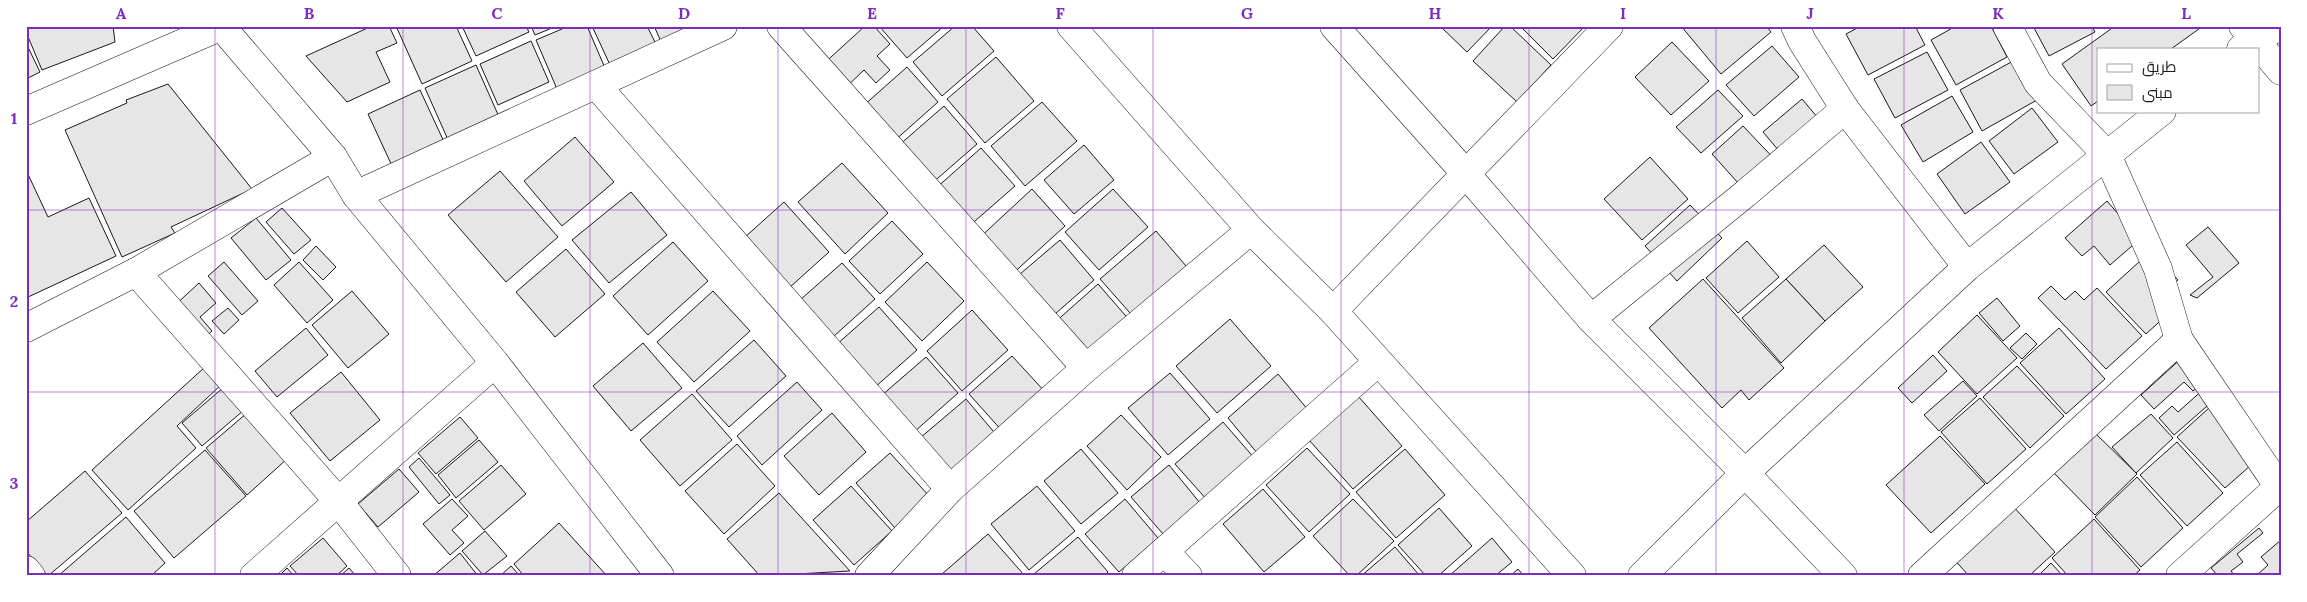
<svg xmlns="http://www.w3.org/2000/svg" width="2307" height="602" font-family="Lora,Cairo,serif">
  <rect width="100%" height="100%" fill="#fff"/>
  <!-- building -->
  <g fill="#e6e6e6" stroke="#1a1a1a">
    <path d="M26,26h87l2,16 -73,28 -16,-38z"/>
    <path d="M372,26h17l8,17 -21,9 14,30 -43,20 -41,-46z"/>
    <path d="M396,26h60l16,35 -50,23z"/>
    <path d="M462,26h64l3,6 -53,24z"/>
    <path d="M531,26h26l-22,9z"/>
    <path d="M569,26h18l18,42 -48,21 -21,-49z"/>
    <path d="M592,26h55l10,20 -46,21z"/>
    <path d="M654,26h48l-39,20z"/>
    <path d="M865,26h9l16,18 -13,12 13,14 -14,13 -12,-13 -22,21 -22,-24z"/>
    <path d="M879,26h65l-37,32z"/>
    <path d="M955,26h17l22,25 -52,45 -29,-34z"/>
    <path d="M1440,26h52l-25,26z"/>
    <path d="M1505,26h5l41,39 -34,37 -44,-41z"/>
    <path d="M1520,26h65l-32,33z"/>
    <path d="M1681,26h85l5,6 -50,42z"/>
    <path d="M1861,26h54l10,19 -57,30 -22,-41z"/>
    <path d="M1956,26h35l16,31 -51,28 -25,-45z"/>
    <path d="M2033,26h59l3,6 -46,24z"/>
    <path d="M2115,26h88l-32,23h-73v52l-7,5 -29,-42z"/>
    <path d="M531,41l18,41 -51,23 -18,-41z"/>
    <path d="M1672,42l37,39 -38,34 -36,-38z"/>
    <path d="M26,43l14,29 -14,7z"/>
    <path d="M1772,46l27,31 -45,39 -28,-31z"/>
    <path d="M1927,52l21,38 -53,28 -21,-39z"/>
    <path d="M996,57l38,44 -49,42 -38,-44z"/>
    <path d="M2015,60l22,40 -55,31 -22,-41z"/>
    <path d="M476,65l24,54 -51,23 -24,-54z"/>
    <path d="M907,67l31,35 -45,40 -31,-35z"/>
    <path d="M168,84l84,105 -81,38 4,6 -53,24 -57,-127 62,-27 -1,-3z"/>
    <path d="M420,90l25,54 -52,24 -25,-54z"/>
    <path d="M1718,90l25,26 -42,37 -25,-26z"/>
    <path d="M1952,96l21,36 -50,30 -22,-37z"/>
    <path d="M1802,99l27,32 -39,33 -27,-32z"/>
    <path d="M1042,102l35,39 -52,45 -34,-40z"/>
    <path d="M944,106l33,38 -47,41 -33,-38z"/>
    <path d="M2032,108l26,34 -44,32 -25,-33z"/>
    <path d="M1743,126l37,39 -32,29 -36,-40z"/>
    <path d="M575,137l39,45 -52,44 -38,-45z"/>
    <path d="M1981,142l29,40 -45,32 -28,-40z"/>
    <path d="M1084,145l30,35 -40,34 -30,-34z"/>
    <path d="M981,148l34,38 -48,42 -33,-38z"/>
    <path d="M1650,157l38,42 -46,41 -38,-41z"/>
    <path d="M842,163l46,50 -43,41 -47,-52z"/>
    <path d="M26,170l22,47 41,-19 27,58 -90,42z"/>
    <path d="M500,171l58,66 -52,45 -58,-67z"/>
    <path d="M1032,189l33,37 -56,51 -33,-36z"/>
    <path d="M1113,189l35,38 -49,43 -34,-38z"/>
    <path d="M631,192l36,43 -58,48 -37,-43z"/>
    <path d="M2107,201l33,38 -30,26 -16,-19 -12,10 -17,-18z"/>
    <path d="M784,202l45,50 -40,36 -45,-50z"/>
    <path d="M1690,205l32,33 -45,43 -32,-35z"/>
    <path d="M282,208l29,32 -17,14 -28,-32z"/>
    <path d="M256,218l35,42 -25,20 -35,-42z"/>
    <path d="M892,221l31,33 -43,40 -31,-33z"/>
    <path d="M2208,227l31,36 -42,35 -7,-3 23,-18 -27,-32z"/>
    <path d="M1156,231l37,43 -55,48 -38,-43z"/>
    <path d="M1060,240l34,40 -46,40 -35,-40z"/>
    <path d="M1747,241l32,36 -41,36 -32,-35z"/>
    <path d="M673,242l35,39 -60,54 -35,-39z"/>
    <path d="M1824,245l39,42 -38,34 -39,-42z"/>
    <path d="M316,246l20,21 -13,13 -20,-20z"/>
    <path d="M566,249l39,45 -50,43 -39,-45z"/>
    <path d="M2151,251l27,29 -10,9 13,13 -35,32 -40,-42z"/>
    <path d="M224,262l34,39 -16,14 -34,-39z"/>
    <path d="M299,262l34,38 -26,23 -33,-38z"/>
    <path d="M927,262l37,39 -42,40 -37,-39z"/>
    <path d="M842,263l33,36 -42,38 -33,-37z"/>
    <path d="M1703,279l81,89 -35,32 -8,-10 -19,18 -73,-80z"/>
    <path d="M1786,279l39,42 -44,42 -39,-45z"/>
    <path d="M199,283l17,20 -16,14 12,14 -10,9 -29,-33z"/>
    <path d="M1098,284l34,39 -46,40 -33,-39z"/>
    <path d="M2051,286l14,14 10,-9 9,9 13,-12 45,48 -36,33 -68,-71z"/>
    <path d="M352,291l37,43 -41,34 -36,-43z"/>
    <path d="M713,291l37,40 -56,51 -37,-40z"/>
    <path d="M1997,298l23,28 -17,15 -24,-28z"/>
    <path d="M879,307l38,43 -43,38 -38,-43z"/>
    <path d="M228,308l11,12 -15,14 -12,-13z"/>
    <path d="M972,310l36,40 -46,41 -35,-40z"/>
    <path d="M1977,315l40,43 -40,36 -39,-42z"/>
    <path d="M1230,319l41,47 -54,47 -41,-47z"/>
    <path d="M306,328l22,27 -51,42 -22,-26z"/>
    <path d="M2059,328l46,51 -39,35 -46,-51z"/>
    <path d="M2026,333l11,11 -15,15 -12,-11z"/>
    <path d="M754,340l32,36 -57,51 -33,-36z"/>
    <path d="M643,343l39,45 -51,43 -38,-45z"/>
    <path d="M1933,355l14,16 -35,32 -14,-15z"/>
    <path d="M1012,356l35,38 -43,39 -35,-39z"/>
    <path d="M2184,356l21,25 -12,10 -9,-9 -30,27 -13,-14z"/>
    <path d="M926,357l32,36 -44,39 -33,-36z"/>
    <path d="M206,366l16,18 -45,42 19,22 -68,62 -36,-40z"/>
    <path d="M2017,366l47,50 -34,32 -47,-51z"/>
    <path d="M341,372l39,48 -50,41 -40,-48z"/>
    <path d="M1170,373l40,46 -42,36 -40,-47z"/>
    <path d="M1278,374l31,37 -51,43 -30,-36z"/>
    <path d="M1963,381l14,15 -38,35 -15,-16z"/>
    <path d="M797,382l25,28 -60,55 -25,-29z"/>
    <path d="M224,387l20,23 -42,36 -20,-23z"/>
    <path d="M2205,388l9,12 -40,35 -15,-17 13,-12 6,6z"/>
    <path d="M692,394l40,46 -52,46 -40,-46z"/>
    <path d="M1358,396l44,50 -49,43 -44,-49z"/>
    <path d="M1980,398l46,51 -39,35 -46,-52z"/>
    <path d="M2220,398l39,60 -34,30 -48,-51z"/>
    <path d="M966,399l33,39 -45,40 -34,-40z"/>
    <path d="M247,413l40,46 -40,36 -41,-47z"/>
    <path d="M832,413l34,39 -47,43 -35,-39z"/>
    <path d="M2151,414l22,24 -37,35 -24,-26z"/>
    <path d="M1121,415l40,42 -34,33 -40,-44z"/>
    <path d="M460,417l18,21 -42,36 -18,-21z"/>
    <path d="M1223,422l33,38 -48,41 -33,-37z"/>
    <path d="M2094,432l43,42 -42,41 -42,-43z"/>
    <path d="M1940,436l45,48 -54,49 -45,-48z"/>
    <path d="M479,440l19,22 -42,36 -18,-23z"/>
    <path d="M2177,442l46,51 -36,33 -47,-51z"/>
    <path d="M737,444l38,42 -51,48 -39,-43z"/>
    <path d="M1307,448l43,46 -41,38 -43,-47z"/>
    <path d="M1081,449l37,44 -37,31 -37,-43z"/>
    <path d="M1405,449l40,46 -49,43 -40,-46z"/>
    <path d="M205,450l41,46 -72,62 -40,-47z"/>
    <path d="M890,453l40,44 -35,31 -39,-45z"/>
    <path d="M419,458l31,37 -11,9 -30,-37z"/>
    <path d="M501,465l25,29 -42,36 -25,-29z"/>
    <path d="M1169,465l31,38 -37,31 -32,-37z"/>
    <path d="M399,469l20,23 -41,35 -20,-23z"/>
    <path d="M85,471l37,42 -74,63 -22,-25v-29z"/>
    <path d="M2137,477l46,51 -42,39 -46,-50z"/>
    <path d="M851,486l41,45 -38,34 -41,-45z"/>
    <path d="M1037,486l38,45 -46,39 -38,-46z"/>
    <path d="M1263,489l42,48 -41,35 -41,-48z"/>
    <path d="M779,493l71,78 -90,5 -33,-37z"/>
    <path d="M452,499l16,17 -16,14 12,13 -14,12 -27,-31z"/>
    <path d="M1125,499l33,39 -39,34 -34,-38z"/>
    <path d="M1353,499l41,42 -38,35h-6l-37,-40z"/>
    <path d="M2011,504l44,48 -26,24h-60l-17,-19z"/>
    <path d="M1439,508l33,38 -34,30h-12l-28,-31z"/>
    <path d="M126,517l39,46 -14,13h-93z"/>
    <path d="M2094,519l46,51 -7,6h-65l-16,-18z"/>
    <path d="M559,523l48,53h-83l-10,-12z"/>
    <path d="M2259,528l4,5 -26,21 6,8 -12,9 4,5h-17l-7,-8z"/>
    <path d="M485,531l22,25 -24,19 -21,-24z"/>
    <path d="M988,534l37,42h-81l-2,-2z"/>
    <path d="M1078,537l30,35 -4,4h-69l-1,-2z"/>
    <path d="M323,538l24,28 -11,10h-12l-2,-3 -3,3h-20l-9,-10z"/>
    <path d="M1492,538l20,24 -17,14h-46z"/>
    <path d="M2281,540v36h-25l12,-11 -7,-8z"/>
    <path d="M1395,547l25,29h-59z"/>
    <path d="M460,553l18,23h-45z"/>
    <path d="M2051,563l12,13h-25z"/>
    <path d="M511,566l9,10h-20z"/>
    <path d="M287,568l7,8h-15z"/>
    <path d="M349,568l7,8h-16z"/>
    <path d="M1518,569l6,7h-14z"/>
  </g>
  <g fill="none" stroke-linecap="round" stroke-linejoin="round">
    <defs>
      <g id="minor">
        <path d="M221,26l112,131 23,38 139,168 165,213"/>
        <path d="M781,26l305,342"/>
        <path d="M1071,26l180,204 82,81 239,265"/>
        <path d="M1334,26l133,149 124,144 154,154 98,103"/>
        <path d="M1795,26l7,15 43,68 122,158"/>
        <path d="M2007,26l31,57 69,72 51,114 21,71 100,147"/>
        <path d="M2243,26l38,45"/>
        <path d="M2241,49l12,-9 28,-14"/>
        <path d="M597,86l353,403"/>
        <path d="M26,111l196,-85"/>
        <path d="M356,195l367,-169"/>
        <path d="M136,272l203,230 58,74"/>
        <path d="M1333,311l276,-285"/>
        <path d="M1591,319l154,-125 100,-85"/>
        <path d="M26,328l110,-56 197,-115"/>
        <path d="M1165,552l23,24"/>
        <path d="M26,570l5,6"/>
        <path d="M254,576l241,-213"/>
        <path d="M869,576l81,-87 136,-121 165,-138"/>
        <path d="M1136,576l242,-214"/>
        <path d="M1642,576l103,-103 222,-206 195,-156"/>
        <path d="M1922,576l257,-236"/>
        <path d="M2180,576l101,-91"/>
      </g>
    </defs>
    <!-- minor casing -->
    <use href="#minor" stroke="#1a1a1a" stroke-width="29"/>
    <!-- minor -->
    <use href="#minor" stroke="#fff" stroke-width="28"/>
  </g>
  <!-- grid -->
  <path fill="none" stroke="#7b2cbf" stroke-width="1" stroke-opacity="0.55" d="M215,26v550M403,26v550M590,26v550M778,26v550M966,26v550M1153,26v550M1341,26v550M1529,26v550M1716,26v550M1904,26v550M2092,26v550M26,210h2255M26,392h2255"/>
  <!-- border -->
  <rect width="2307" height="602" fill="none" stroke="#ffffff" stroke-width="55"/>
  <!-- legend -->
  <rect x="2097" y="48" width="162" height="65" fill="#ffffff" stroke="#a3a3a3"/>
  <rect x="2107" y="64" width="25" height="8" fill="#ffffff" stroke="#a3a3a3"/>
  <text x="2142" y="72" font-size="15" fill="#1a1a1a">طريق</text>
  <rect x="2107" y="85" width="25" height="15" fill="#e6e6e6" stroke="#a3a3a3"/>
  <text x="2142" y="98" font-size="15" fill="#1a1a1a">مبنى</text>
  <rect x="28" y="28" width="2252" height="546" fill="none" stroke="#7b2cbf" stroke-width="2"/>
  <g font-size="16" text-anchor="middle" font-weight="bold" fill="#7b2cbf">
    <text x="121" y="19">A</text>
    <text x="309" y="19">B</text>
    <text x="497" y="19">C</text>
    <text x="684" y="19">D</text>
    <text x="872" y="19">E</text>
    <text x="1060" y="19">F</text>
    <text x="1247" y="19">G</text>
    <text x="1435" y="19">H</text>
    <text x="1623" y="19">I</text>
    <text x="1810" y="19">J</text>
    <text x="1998" y="19">K</text>
    <text x="2186" y="19">L</text>
    <text x="14" y="124">1</text>
    <text x="14" y="307">2</text>
    <text x="14" y="489">3</text>
  </g>
</svg>
